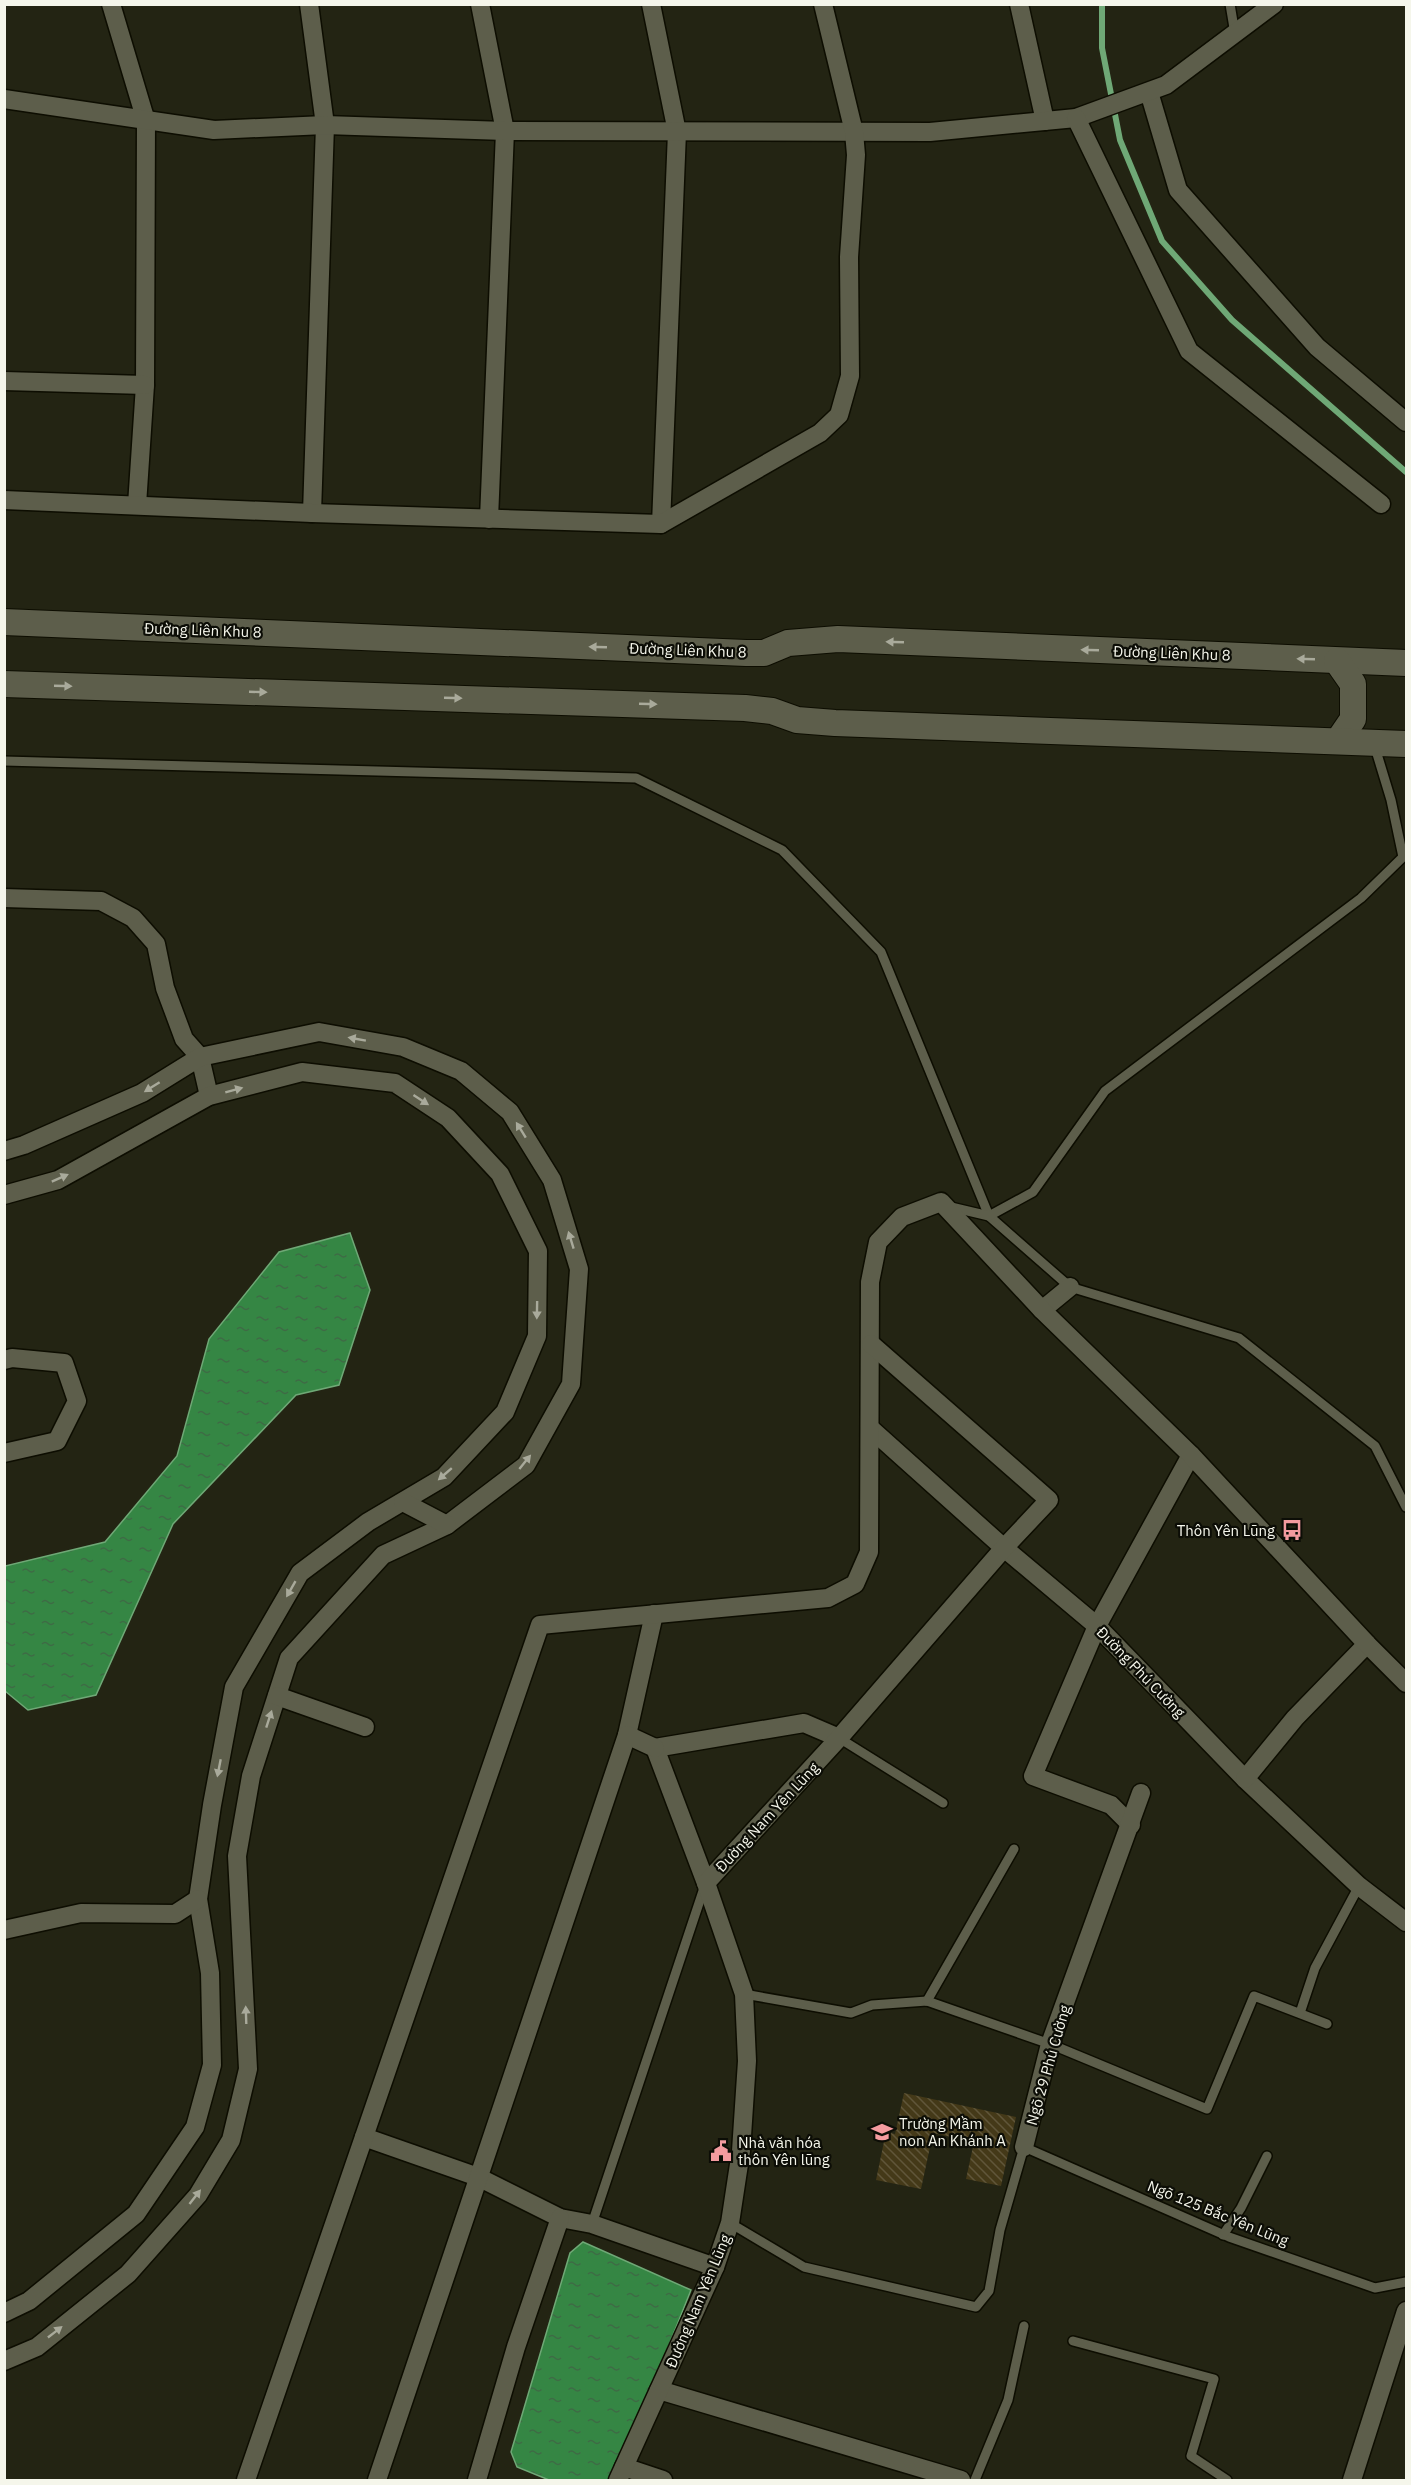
<svg xmlns="http://www.w3.org/2000/svg" width="1411" height="2485" font-family="'IBM Plex Sans',sans-serif">
  <defs>
    <pattern id="water-ripples" width="26" height="14" patternUnits="userSpaceOnUse" patternTransform="scale(1.5)"><rect width="26" height="14" fill="#358644"/><path d="M2 4q2-2 4 0t4 0M15 11q2-2 4 0t4 0" fill="none" stroke="#3e6b45"/></pattern>
    <pattern id="building-back-hatch" width="6" height="6" patternUnits="userSpaceOnUse" patternTransform="scale(1.5)"><rect width="6" height="6" fill="#443918"/><path d="M-1 5l2 2M0 0l6 6M5-1l2 2" fill="none" stroke="#60563a"/></pattern>
  </defs>
  <rect width="100%" height="100%" fill="#232413"/>
  <!-- water -->
  <g fill="url(#water-ripples)" stroke="#6fa876" stroke-width="1.5">
    <path d="M350,1233l20,57 -31,95 -43,10 -123,129 -77,171 -68,15 -23,-19v-125l100,-24 72,-86 32,-117 70,-87z"/>
    <path d="M583,2242l108,48 -76,190h-66l-32,-13 -6,-15 59,-199z"/>
  </g>
  <g fill="none" stroke-linecap="round" stroke-linejoin="round">
    <!-- stream -->
    <path stroke="#6fa876" stroke-width="6" d="M1102,4v44l18,92 42,101 70,79 174,152"/>
  </g>
  <!-- building -->
  <path fill="url(#building-back-hatch)" d="M904,2093l112,24 -15,69 -35,-7 8,-37 -41,-9 -12,56 -45,-9 10,-48 9,2z"/>
  <g fill="none" stroke-linecap="round" stroke-linejoin="round">
    <defs>
      <g id="lane">
        <path d="M1230,4l5,30"/>
        <path d="M4,761l632,17 146,72 99,102 108,264 81,71 169,51 136,108 31,61"/>
        <path d="M951,1207l38,9 44,-24 72,-101 256,-193 42,-41 -12,-57 -17,-56"/>
        <path d="M839,1738l104,65"/>
        <path d="M744,1994l107,19 21,-8 55,-4 123,43 157,65 47,-113 73,28"/>
        <path d="M927,2001l87,-152"/>
        <path d="M1300,2013l15,-45 44,-82"/>
        <path d="M730,2223l74,44 172,40 13,-16 11,-61 24,-83 205,90 146,51 31,-6"/>
        <path d="M592,2224l112,-336"/>
        <path d="M1223,2235l18,-27 26,-52"/>
        <path d="M1073,2341l141,38 -23,77 36,24"/>
        <path d="M975,2480l33,-80 16,-74"/>
      </g>
      <g id="street">
        <path d="M111,4l35,117 -1,264 -8,120"/>
        <path d="M309,4l16,121 -13,388"/>
        <path d="M480,4l25,127 -16,388"/>
        <path d="M651,4l26,128 -16,392"/>
        <path d="M1019,4l26,117"/>
        <path d="M1149,92l29,98 139,157 89,75"/>
        <path d="M4,99l210,31 111,-5 180,6 425,1 146,-14 90,-33 108,-81"/>
        <path d="M1076,118l113,233 192,153"/>
        <path d="M4,381l141,4"/>
        <path d="M4,500l308,13 349,11 159,-91 19,-18 11,-39 -1,-119 7,-102 -2,-23 -31,-128"/>
        <path d="M4,898l97,3 32,17 23,26 9,44 19,51 16,18 9,39"/>
        <path d="M4,1151l20,-6 118,-52 58,-36 119,-25 84,15 58,24 49,41 42,68 27,89 -8,115 -45,81 -79,60 -64,30 -94,103 -38,118 -14,80 11,213 -17,71 -33,55 -70,79 -91,73 -33,14"/>
        <path d="M4,1195l54,-15 151,-84 93,-24 93,11 53,35 52,56 38,77 -1,85 -32,76 -61,65 -76,45 -68,51 -66,114 -22,118 -14,94 12,74 2,92 -17,62 -59,87 -107,87 -25,12"/>
        <path d="M1042,1310l28,-23"/>
        <path d="M4,1360l8,-2 52,5 13,38 -20,40 -53,12"/>
        <path d="M870,1428l134,120 93,78 148,153 114,107 47,36"/>
        <path d="M403,1502l44,23"/>
        <path d="M277,1696l88,31"/>
        <path d="M627,1735l27,-121"/>
        <path d="M1245,1779l50,-61 72,-74"/>
        <path d="M1131,1825l-20,-20 -78,-29 64,-150 94,-171"/>
        <path d="M706,1883l-51,-135 149,-25 35,15"/>
        <path d="M4,1930l77,-17 94,1 23,-15"/>
        <path d="M364,2137l114,40 82,41 32,6 123,43"/>
        <path d="M1024,2147l26,-103 91,-251"/>
        <path d="M659,2390l302,90"/>
        <path d="M624,2467l39,13"/>
        <path d="M246,2480l294,-855 288,-27 27,-14 14,-32 1,-270 8,-40 24,-25 39,-15 101,108 149,145 176,189 39,39"/>
        <path d="M377,2480l250,-745 28,13"/>
        <path d="M477,2480l39,-133 44,-129"/>
        <path d="M618,2480l97,-213 15,-44 11,-72 6,-90 -3,-67 -38,-111 133,-145 165,-190 45,-48 -178,-156"/>
        <path d="M1352,2480l54,-169"/>
      </g>
      <g id="secondary">
        <path d="M4,622l742,31h18l24,-10 50,-4 568,24"/>
        <path d="M1337,661l16,23v35l-15,22"/>
        <path d="M4,684l741,24 27,3 25,9 38,3 571,21"/>
      </g>
    </defs>
    <!-- lane casing -->
    <use href="#lane" stroke="#0d0d01" stroke-width="12"/>
    <!-- street casing -->
    <use href="#street" stroke="#0d0d01" stroke-width="21"/>
    <!-- secondary casing -->
    <use href="#secondary" stroke="#0d0d01" stroke-width="28"/>
    <!-- lane -->
    <use href="#lane" stroke="#5d5e4b" stroke-width="9"/>
    <!-- street -->
    <use href="#street" stroke="#5d5e4b" stroke-width="18"/>
    <!-- secondary -->
    <use href="#secondary" stroke="#5d5e4b" stroke-width="26"/>
  </g>
  <!-- one-way arrows -->
  <defs><path id="oneway-solid" d="M-6-.8H1V-3.2L6.5 0L1 3.2V.8H-6Z" transform="scale(1.5)"/></defs>
  <g fill="#a9aa9b">
    <use href="#oneway-solid" transform="translate(895 642) rotate(-178)"/>
    <use href="#oneway-solid" transform="translate(598 647) rotate(-178)"/>
    <use href="#oneway-solid" transform="translate(1090 650) rotate(-178)"/>
    <use href="#oneway-solid" transform="translate(1306 659) rotate(-178)"/>
    <use href="#oneway-solid" transform="translate(63 686) rotate(2)"/>
    <use href="#oneway-solid" transform="translate(258 692) rotate(2)"/>
    <use href="#oneway-solid" transform="translate(453 698) rotate(2)"/>
    <use href="#oneway-solid" transform="translate(648 704) rotate(2)"/>
    <use href="#oneway-solid" transform="translate(357 1039) rotate(-170)"/>
    <use href="#oneway-solid" transform="translate(152 1087) rotate(148)"/>
    <use href="#oneway-solid" transform="translate(234 1090) rotate(-15)"/>
    <use href="#oneway-solid" transform="translate(421 1100) rotate(33)"/>
    <use href="#oneway-solid" transform="translate(521 1130) rotate(-122)"/>
    <use href="#oneway-solid" transform="translate(60 1178) rotate(-24)"/>
    <use href="#oneway-solid" transform="translate(571 1240) rotate(-107)"/>
    <use href="#oneway-solid" transform="translate(537 1310) rotate(91)"/>
    <use href="#oneway-solid" transform="translate(525 1462) rotate(-51)"/>
    <use href="#oneway-solid" transform="translate(445 1474) rotate(139)"/>
    <use href="#oneway-solid" transform="translate(291 1589) rotate(120)"/>
    <use href="#oneway-solid" transform="translate(269 1719) rotate(-72)"/>
    <use href="#oneway-solid" transform="translate(219 1768) rotate(101)"/>
    <use href="#oneway-solid" transform="translate(246 2015) rotate(-92)"/>
    <use href="#oneway-solid" transform="translate(195 2197) rotate(-52)"/>
    <use href="#oneway-solid" transform="translate(55 2332) rotate(-38)"/>
  </g>
  <!-- icons -->
  <defs>
    <symbol id="bus-bare" viewBox="-9 -9 18 18"><path d="M-5-6H5V4H4V6H2V4H-2V6H-4V4H-5ZM-3.5-4V0h7V-4ZM-3.5 1.2v1.5H-2V1.2ZM2 1.2v1.5H3.5V1.2Z" fill="#f49b9f" stroke="#0c0d06" stroke-width="2.5" paint-order="stroke"/></symbol>
    <symbol id="school-bare" viewBox="-9 -9 18 18"><path d="M0-5L7-2L0 1L-7-2ZM-4 1L0 2.5L4 1V4Q0 6-4 4Z" fill="#f49b9f" stroke="#0c0d06" stroke-width="2.5" paint-order="stroke"/></symbol>
    <symbol id="civic-bare" viewBox="-9 -9 18 18"><path d="M-.6-6.5H3V-4.5H.6V-3L4-1V1h2V6H-6V1h2V-1L-.6-3ZM-1.2 2.5V6h2.4V2.5Z" fill="#f49b9f" stroke="#0c0d06" stroke-width="2.5" paint-order="stroke"/></symbol>
  </defs>
  <g fill-rule="evenodd">
    <use href="#bus-bare" x="1277" y="1515" width="30" height="30"/>
    <use href="#school-bare" x="867" y="2117" width="30" height="30"/>
    <use href="#civic-bare" x="706" y="2136" width="30" height="30"/>
  </g>
  <g text-anchor="middle" dominant-baseline="central" stroke-width="4.5" stroke-linejoin="round" paint-order="stroke">
    <!-- street labels -->
    <g font-size="15" fill="#f5f6eb" stroke="#0c0d06">
      <text transform="translate(203 630) rotate(2)">Đường Liên Khu 8</text>
      <text transform="translate(688 650) rotate(2)">Đường Liên Khu 8</text>
      <text transform="translate(1172 653) rotate(2)">Đường Liên Khu 8</text>
      <text transform="translate(1141 1672) rotate(46)">Đường Phú Cường</text>
      <text transform="translate(767 1817) rotate(-47)">Đường Nam Yên Lũng</text>
      <text transform="translate(1048 2065) rotate(-74)">Ngõ 29 Phú Cường</text>
      <text transform="translate(1218 2213) rotate(22)">Ngõ 125 Bắc Yên Lũng</text>
      <text transform="translate(698 2301) rotate(-67)">Đường Nam Yên Lũng</text>
    </g>
    <!-- poi labels -->
    <g font-size="15" fill="#f5f6eb" stroke="#0c0d06" text-anchor="start">
      <text x="1275" y="1530" text-anchor="end">Thôn Yên Lũng</text>
      <text x="899" y="2123">Trường Mầm<tspan x="899" dy="17">non An Khánh A</tspan></text>
      <text x="738" y="2142">Nhà văn hóa<tspan x="738" dy="17">thôn Yên lũng</tspan></text>
    </g>
  </g>
  <!-- border -->
  <rect width="1411" height="2485" fill="none" stroke="#f5f6eb" stroke-width="12"/>
</svg>
